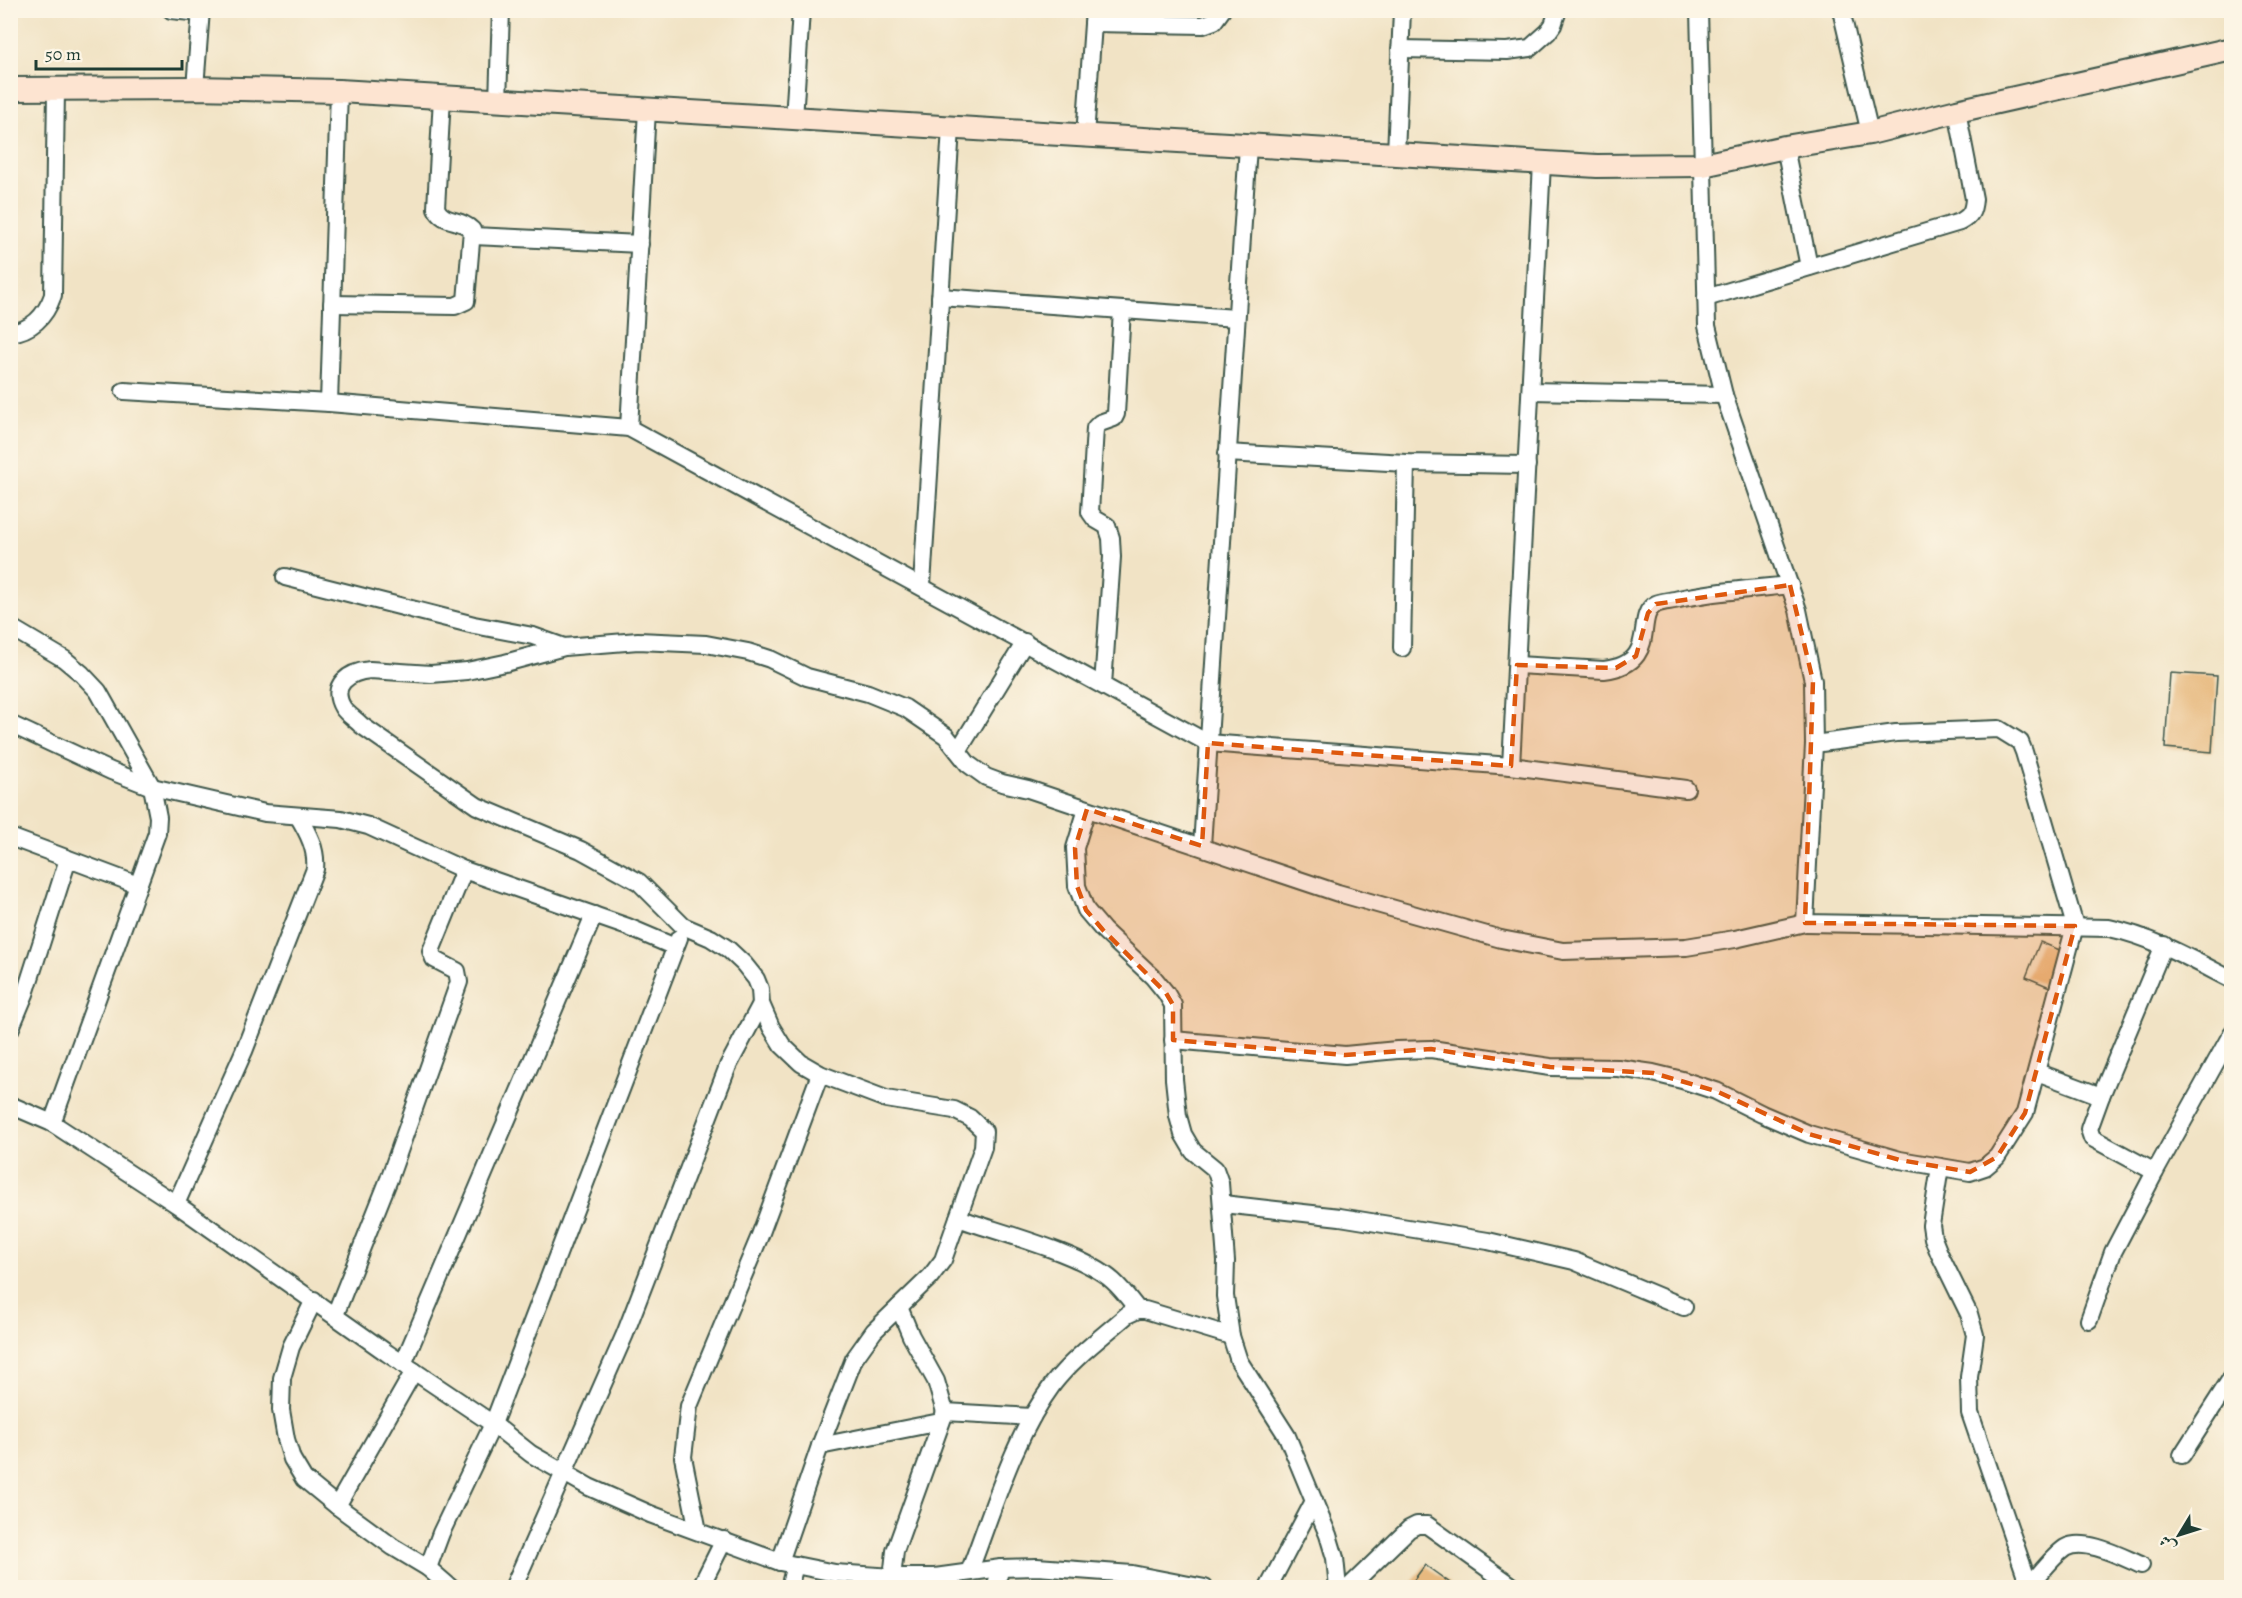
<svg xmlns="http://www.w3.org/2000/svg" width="2242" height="1598" font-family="Alegreya,Amiri,serif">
  <rect width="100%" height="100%" fill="#fcf5e5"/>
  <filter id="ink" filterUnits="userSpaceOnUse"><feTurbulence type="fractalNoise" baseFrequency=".0167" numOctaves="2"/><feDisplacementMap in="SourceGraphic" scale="12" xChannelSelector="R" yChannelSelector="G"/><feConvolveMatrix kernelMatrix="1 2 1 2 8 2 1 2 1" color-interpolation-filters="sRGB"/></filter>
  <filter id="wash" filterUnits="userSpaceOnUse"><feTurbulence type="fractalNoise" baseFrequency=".008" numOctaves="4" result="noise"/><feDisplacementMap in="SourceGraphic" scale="24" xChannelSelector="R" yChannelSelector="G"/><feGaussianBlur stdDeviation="1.35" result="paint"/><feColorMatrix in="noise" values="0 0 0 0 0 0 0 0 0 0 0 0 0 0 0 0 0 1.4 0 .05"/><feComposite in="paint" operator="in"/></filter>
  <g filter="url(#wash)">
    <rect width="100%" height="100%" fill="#f1e3c5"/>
    <g id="blocks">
      <!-- building -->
      <g fill="#e7b97f">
        <path d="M2170,673l47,3 -5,76 -47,-4z"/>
        <path d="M2040,942l27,11 -15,35 -26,-11z"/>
        <path d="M1425,1565l25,18 -3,5h-39z"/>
      </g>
    </g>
  </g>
  <g filter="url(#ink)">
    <use href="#blocks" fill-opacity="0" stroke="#3e564a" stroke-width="1.5"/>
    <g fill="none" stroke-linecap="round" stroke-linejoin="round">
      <defs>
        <g id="minor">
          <path d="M171,10l30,3"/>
          <path d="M1699,10l8,316 17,69 74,215 15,71 1,63 -9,179 304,5c44,9 82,31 123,52"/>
          <path d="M1841,10l29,123"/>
          <path d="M1093,23l110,2 11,-4 8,-11"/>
          <path d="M1400,49l107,2 23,-3 18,-16 5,-7 5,-15"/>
          <path d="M195,88l6,-78"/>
          <path d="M498,101l3,-91"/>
          <path d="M794,119l7,-109"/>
          <path d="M1085,136l9,-126"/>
          <path d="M1785,147l24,120"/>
          <path d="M1396,154l6,-144"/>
          <path d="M1542,163l-31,603 175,23"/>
          <path d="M473,236l167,8"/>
          <path d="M940,297l296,21"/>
          <path d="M1706,298l254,-76c11,-6 13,-11 14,-23l-17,-88"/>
          <path d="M332,304l123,2 11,-5 6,-71c-11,-12 -29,-6 -36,-22l6,-111"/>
          <path d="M10,333c23,-3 36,-18 43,-38l3,-205"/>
          <path d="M124,391l205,12 300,25 579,315 303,23"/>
          <path d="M1531,391l193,4"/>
          <path d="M329,403l10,-312"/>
          <path d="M629,428l18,-318"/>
          <path d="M1227,453l179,10 121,2"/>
          <path d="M285,577l189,48 59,11 31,11"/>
          <path d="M922,585l29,-457"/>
          <path d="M10,627l54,32 18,15 16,17 54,96 6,30 -1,16 -105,290 -42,-18"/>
          <path d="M1402,648l4,-185"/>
          <path d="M1517,665l87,5c58,-7 28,-54 52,-66 6,-3 16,-3 23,-5 36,-8 74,-10 111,-14"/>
          <path d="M1103,685l9,-128 -1,-19 -4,-12 -12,-7 -5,-7 5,-84 5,-5 14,-5 2,-4 6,-104"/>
          <path d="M10,724l101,47 41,16 113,26 76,6 27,7 96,44 164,57 47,20"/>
          <path d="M958,751l67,-109"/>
          <path d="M1087,809l-12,39 2,38 9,24 17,20 50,47 13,16 7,12 1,74 4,37 5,18 10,17 22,18 5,14 6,78 -1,35 6,40 8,25 48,75 41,99 7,23 3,30"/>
          <path d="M10,837l128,48"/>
          <path d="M1202,846l46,-700"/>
          <path d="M10,1030l15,-36 43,-135"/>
          <path d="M1173,1040l172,15 52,-5 34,-1 119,18 68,1 35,5 29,7 34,11 46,23 47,20 91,26 70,12 15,-5 12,-10 28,-44 50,-187 -51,-174 -4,-10 -21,-13 -103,4 -82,11"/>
          <path d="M2037,1072l64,24 63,-151"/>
          <path d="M2101,1096l-12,33 3,9 63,34"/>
          <path d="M52,1123l124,81 211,149 106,71 38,30 58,33 61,27 130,48 55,11 58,4h42l66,-9 36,-1 95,7 73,14"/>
          <path d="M1940,1167l-9,58 2,13 6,15 30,61 6,21 -6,42 1,36 60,175"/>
          <path d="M176,1204l68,-153 71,-182c2,-20 -7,-36 -17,-53"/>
          <path d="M1223,1204l117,13 148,24 86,20 110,46"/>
          <path d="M958,1218c42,15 124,35 155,63 10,9 17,19 25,29"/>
          <path d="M314,1300l-23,47 -9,31 -1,32 5,29 6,20 12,20 33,27 56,41 35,21 23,20"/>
          <path d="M899,1307l12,29 25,45 9,31"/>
          <path d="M335,1315l54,-136 70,-197 -2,-11 -23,-12 -3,-8 33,-81"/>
          <path d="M2089,1320l24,-68 42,-80 77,-139"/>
          <path d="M403,1364l191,-449"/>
          <path d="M820,1446l120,-24"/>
          <path d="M2182,1455l50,-78"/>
          <path d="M337,1506l77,-135"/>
          <path d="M698,1531l-15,-74 6,-51 70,-168 61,-164"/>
          <path d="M780,1562l40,-116 34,-87 20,-28 56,-54 13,-17 40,-113 1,-16 -14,-13 -16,-8 -68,-11 -66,-25 -19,-11 -19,-18 -11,-18 -10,-23 -1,-15 -4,-10 -12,-15 -16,-15 -17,-11 -28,-12 -44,-44 -58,-32 -104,-44 -116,-81c-6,-6 -14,-11 -18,-17 -14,-23 6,-36 27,-38l61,4 36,-3 38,-8 59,-16 74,-6 68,3 42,8 22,7 37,18 61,16 37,15 41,28 22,28 18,13 16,6 26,6 310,104 163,46 62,12 123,-4 49,-8 70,-16"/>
          <path d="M428,1568l13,-35 52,-109 186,-486"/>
          <path d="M969,1572c24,-62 44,-134 84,-188 20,-26 49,-47 74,-69l11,-5h7l86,26"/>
          <path d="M2030,1585c10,-11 22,-28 35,-37 20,-11 57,9 76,17"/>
          <path d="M1350,1586l59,-57 8,-4h10l88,63"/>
          <path d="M891,1587l4,-36 50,-139 87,5"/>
          <path d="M513,1588l112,-254 103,-268 33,-62"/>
          <path d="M700,1588l24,-48"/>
          <path d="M789,1588l6,-23"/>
          <path d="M995,1588l6,-20"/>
          <path d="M1268,1588l46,-87"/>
        </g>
        <path id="secondary" d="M10,89l185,-1 144,3 1258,75 106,-1 82,-18 85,-14 87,-22 275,-62"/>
      </defs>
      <!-- minor casing -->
      <use href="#minor" stroke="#3e564a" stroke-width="20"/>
      <!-- secondary casing -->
      <use href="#secondary" stroke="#3e564a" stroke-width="26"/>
      <!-- minor -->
      <use href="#minor" stroke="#fff" stroke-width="16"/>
      <!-- secondary -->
      <use href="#secondary" stroke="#fde4d1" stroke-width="22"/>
    </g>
  </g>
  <!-- marked area -->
  <path fill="#de580e" fill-opacity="0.2" stroke="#de580e" stroke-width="4.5" stroke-dasharray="12 8" stroke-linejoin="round" d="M1790,585l23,96 -8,242 270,3 -50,187 -28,44 -27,15 -70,-12 -91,-26 -93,-43 -63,-18 -103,-6 -119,-18 -86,6 -172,-15v-35l-7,-12 -63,-63 -17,-20 -9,-24 -2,-38 12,-39 115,37 6,-103 303,23 6,-101 99,3 20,-12 12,-43 8,-9z"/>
  <!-- margin -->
  <rect width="2242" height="1598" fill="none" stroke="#fcf5e5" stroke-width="36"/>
  <!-- north arrow -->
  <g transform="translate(2179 1535) rotate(232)" stroke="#fcf5e5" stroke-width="4.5" paint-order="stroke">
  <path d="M0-4.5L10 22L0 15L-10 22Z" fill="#1f3d34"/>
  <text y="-9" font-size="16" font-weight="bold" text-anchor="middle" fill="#1f3d34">ش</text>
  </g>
  <!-- scale -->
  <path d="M36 60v9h146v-9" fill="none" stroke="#1f3d34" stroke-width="3"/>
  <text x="45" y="60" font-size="18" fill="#1f3d34" stroke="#fcf5e5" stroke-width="4.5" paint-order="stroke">50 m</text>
</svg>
